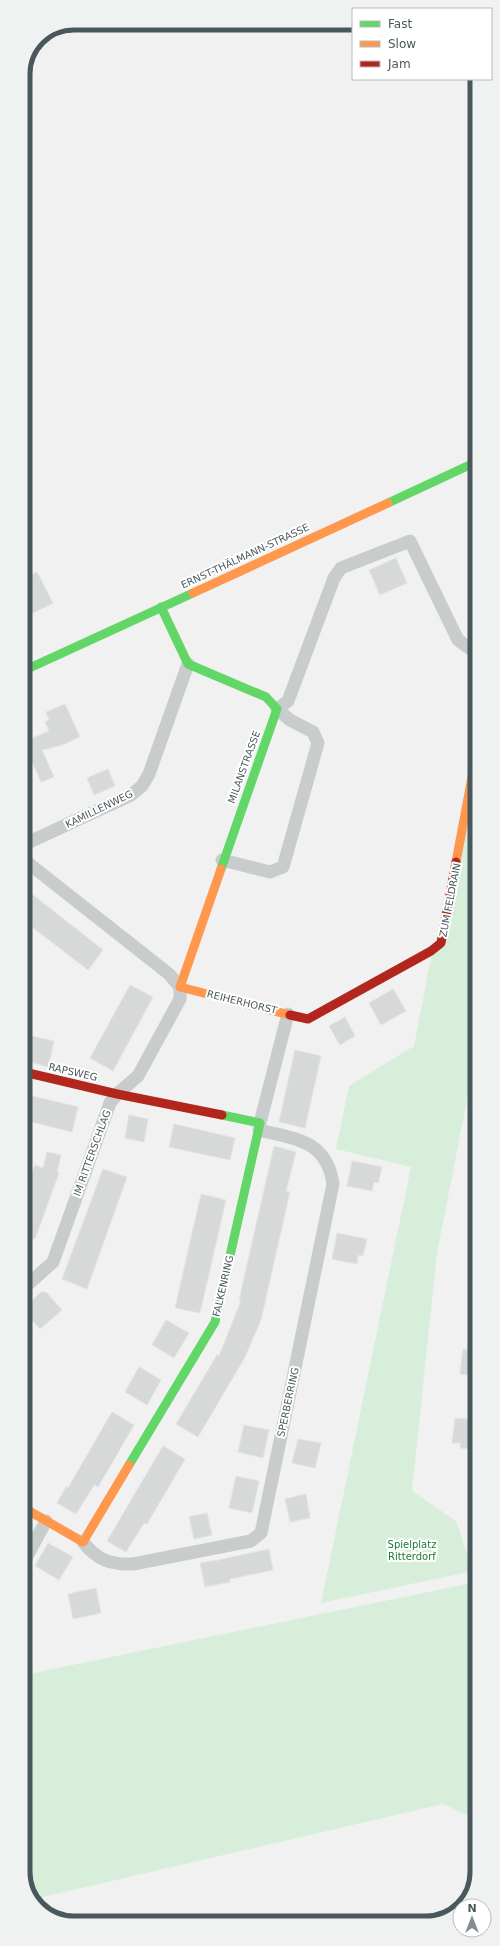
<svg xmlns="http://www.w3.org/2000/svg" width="500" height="1946" font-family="'DejaVu Sans',sans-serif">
  <rect width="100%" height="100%" fill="#f1f1f1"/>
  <!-- green -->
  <g fill="#d7efda">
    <path d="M476,793l1,256 -40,204 -25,238 44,30 17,50 -152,32 90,-436 -75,-18 13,-63 65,-40 17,-88z"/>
    <path d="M477,1582v240l-1,-3 -33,-15 -409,95 -10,-17v-207z"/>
  </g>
  <!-- building -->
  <g fill="#d7d9d9" stroke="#e2e3e4">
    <path d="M396,558l11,25 -27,12 -11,-25z"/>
    <path d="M37,572l16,31 -20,10 -3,-6 -7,3v-31z"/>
    <path d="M65,704l15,33 -18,8 -20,5 12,27 -13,5 -18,-40 26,-11 -4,-9 4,-2 -3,-8z"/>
    <path d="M108,769l7,17 -21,9 -7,-17z"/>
    <path d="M23,887l80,63 -15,20 -65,-50z"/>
    <path d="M130,985l23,12 -40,74 -23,-13z"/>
    <path d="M393,989l13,22 -25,14 -12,-22z"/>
    <path d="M345,1017l10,19 -15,9 -11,-19z"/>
    <path d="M27,1035l27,6 -6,26 -24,-7v-10z"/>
    <path d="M295,1050l26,6 -16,72 -26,-6z"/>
    <path d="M24,1094l54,13 -6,25 -48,-12z"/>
    <path d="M129,1115l19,4 -4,23 -19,-4z"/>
    <path d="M174,1124l61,14 -5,22 -61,-13z"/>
    <path d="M274,1146l22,6 -10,39 4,1 -29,128 -16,37 -47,80 -22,-13 41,-69 2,1 22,-55 -2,-1z"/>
    <path d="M47,1152l14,3 -4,17 2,1 -24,66 -11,-4v-41l11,-29 8,3z"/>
    <path d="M352,1161l30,6 -4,16 -4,-1 -2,9 -25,-5z"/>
    <path d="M103,1169l24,8 -40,112 -25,-10z"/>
    <path d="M201,1194l25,6 -26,113 -25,-5z"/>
    <path d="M337,1233l30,6 -4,17 -5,-1 -1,9 -25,-5z"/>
    <path d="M41,1292h5l16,18 -22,19 -16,-18v-3z"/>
    <path d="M166,1320l23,13 -15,25 -22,-13z"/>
    <path d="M463,1349l14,2v25l-17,-2z"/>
    <path d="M139,1367l22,13 -14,25 -22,-13z"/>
    <path d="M112,1412l22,13 -36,62 -4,-2 -18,29 -19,-11 9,-16 2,1z"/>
    <path d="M455,1418l22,2v30l-17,-2 1,-5h-9z"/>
    <path d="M244,1425l25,5 -6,28 -25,-6z"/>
    <path d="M298,1439l23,4 -6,25 -23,-5z"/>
    <path d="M163,1446l22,13 -38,65 -3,-1 -18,29 -19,-11z"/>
    <path d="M236,1476l23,5 -7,32 -23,-5z"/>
    <path d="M306,1494l4,24 -20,4 -5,-23z"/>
    <path d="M207,1513l5,22 -18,4 -5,-22z"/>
    <path d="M48,1543l25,14 -14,23 -24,-14z"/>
    <path d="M269,1549l4,21 -43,9v3l-25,5 -5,-24 17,-3v2l1,-2z"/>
    <path d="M96,1588l5,25 -28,6 -5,-25z"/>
  </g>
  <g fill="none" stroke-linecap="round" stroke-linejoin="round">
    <!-- street -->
    <g stroke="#c9cccd" stroke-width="13">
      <path d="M23,846l2,-2 106,-49 11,-9 7,-12 39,-110"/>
      <path d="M23,859l146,115 11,13v12l-42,77 -21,18 -7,9 -57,159 -29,26"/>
      <path d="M222,860l48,12 13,-5 35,-124 -5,-11 -23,-12 -13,-11 11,-8 46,-123 7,-10 69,-27 48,99 18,13"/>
      <path d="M260,1123l28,-109"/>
      <path d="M83,1542c14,18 28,23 50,22l118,-23 10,-8 72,-349c-6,-44 -38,-45 -74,-54"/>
      <path d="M24,1562l22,-41"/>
    </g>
    <!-- fast -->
    <g stroke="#63d668" stroke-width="9">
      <path d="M388,503l88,-41"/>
      <path d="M161,607l27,57 78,33 11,12 -56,160"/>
      <path d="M23,671l170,-78"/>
      <path d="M129,1465l86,-143 45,-199 -38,-8"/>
    </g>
    <!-- slow -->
    <g stroke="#ff974d" stroke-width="9">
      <path d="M193,593l195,-90"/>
      <path d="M456,862l20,-106"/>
      <path d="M221,869l-41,118 110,28"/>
      <path d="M24,1508l59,34 46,-77"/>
    </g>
    <!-- jam -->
    <g stroke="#b3261e" stroke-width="9">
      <path d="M290,1015l18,4 123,-68 10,-8 15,-81"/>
      <path d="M24,1072l93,22 105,21"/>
    </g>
  </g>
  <g text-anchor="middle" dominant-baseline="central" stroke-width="4" stroke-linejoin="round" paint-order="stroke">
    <!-- street labels -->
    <g font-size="10" fill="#49585d" stroke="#fff">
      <text transform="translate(245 556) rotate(-25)">ERNST-THÄLMANN-STRASSE</text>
      <text transform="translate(244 767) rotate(-70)">MILANSTRASSE</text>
      <text transform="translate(99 809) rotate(-26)">KAMILLENWEG</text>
      <text transform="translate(450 900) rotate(-79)">ZUM FELDRAIN</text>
      <text transform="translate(242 1002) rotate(14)">REIHERHORST</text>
      <text transform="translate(73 1072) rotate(13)">RAPSWEG</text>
      <text transform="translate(92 1153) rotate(-70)">IM RITTERSCHLAG</text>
      <text transform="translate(223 1286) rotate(-77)">FALKENRING</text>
      <text transform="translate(288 1402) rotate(-78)">SPERBERRING</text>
    </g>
    <!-- park labels -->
    <g font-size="10" fill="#1c7b35" stroke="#fff">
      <text x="412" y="1544">Spielplatz<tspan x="412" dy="12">Ritterdorf</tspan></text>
    </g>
  </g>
  <!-- crop -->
  <path d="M0 0H500V1946H0ZM74 30H426A44 44 0 0 1 470 74V1872A44 44 0 0 1 426 1916H74A44 44 0 0 1 30 1872V74A44 44 0 0 1 74 30Z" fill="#f0f2f2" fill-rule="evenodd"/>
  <path fill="none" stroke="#49585d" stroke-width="5" d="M74 30H426A44 44 0 0 1 470 74V1872A44 44 0 0 1 426 1916H74A44 44 0 0 1 30 1872V74A44 44 0 0 1 74 30Z"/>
  <!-- legend -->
  <rect x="352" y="8" width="140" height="72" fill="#ffffff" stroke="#b6bcbe"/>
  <rect x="360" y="21" width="20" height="6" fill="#63d668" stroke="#b6bcbe"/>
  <text x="388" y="28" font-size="12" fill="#49585d">Fast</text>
  <rect x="360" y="41" width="20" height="6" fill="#ff974d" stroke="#b6bcbe"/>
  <text x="388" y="48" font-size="12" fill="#49585d">Slow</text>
  <rect x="360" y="61" width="20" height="6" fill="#b3261e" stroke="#b6bcbe"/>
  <text x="388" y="68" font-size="12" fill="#49585d">Jam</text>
  <!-- north arrow -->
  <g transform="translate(472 1918)"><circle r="19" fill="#ffffff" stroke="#b6bcbe"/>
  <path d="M0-3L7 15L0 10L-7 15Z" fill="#848e91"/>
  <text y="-6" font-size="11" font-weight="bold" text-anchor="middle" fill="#49585d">N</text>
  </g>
</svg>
